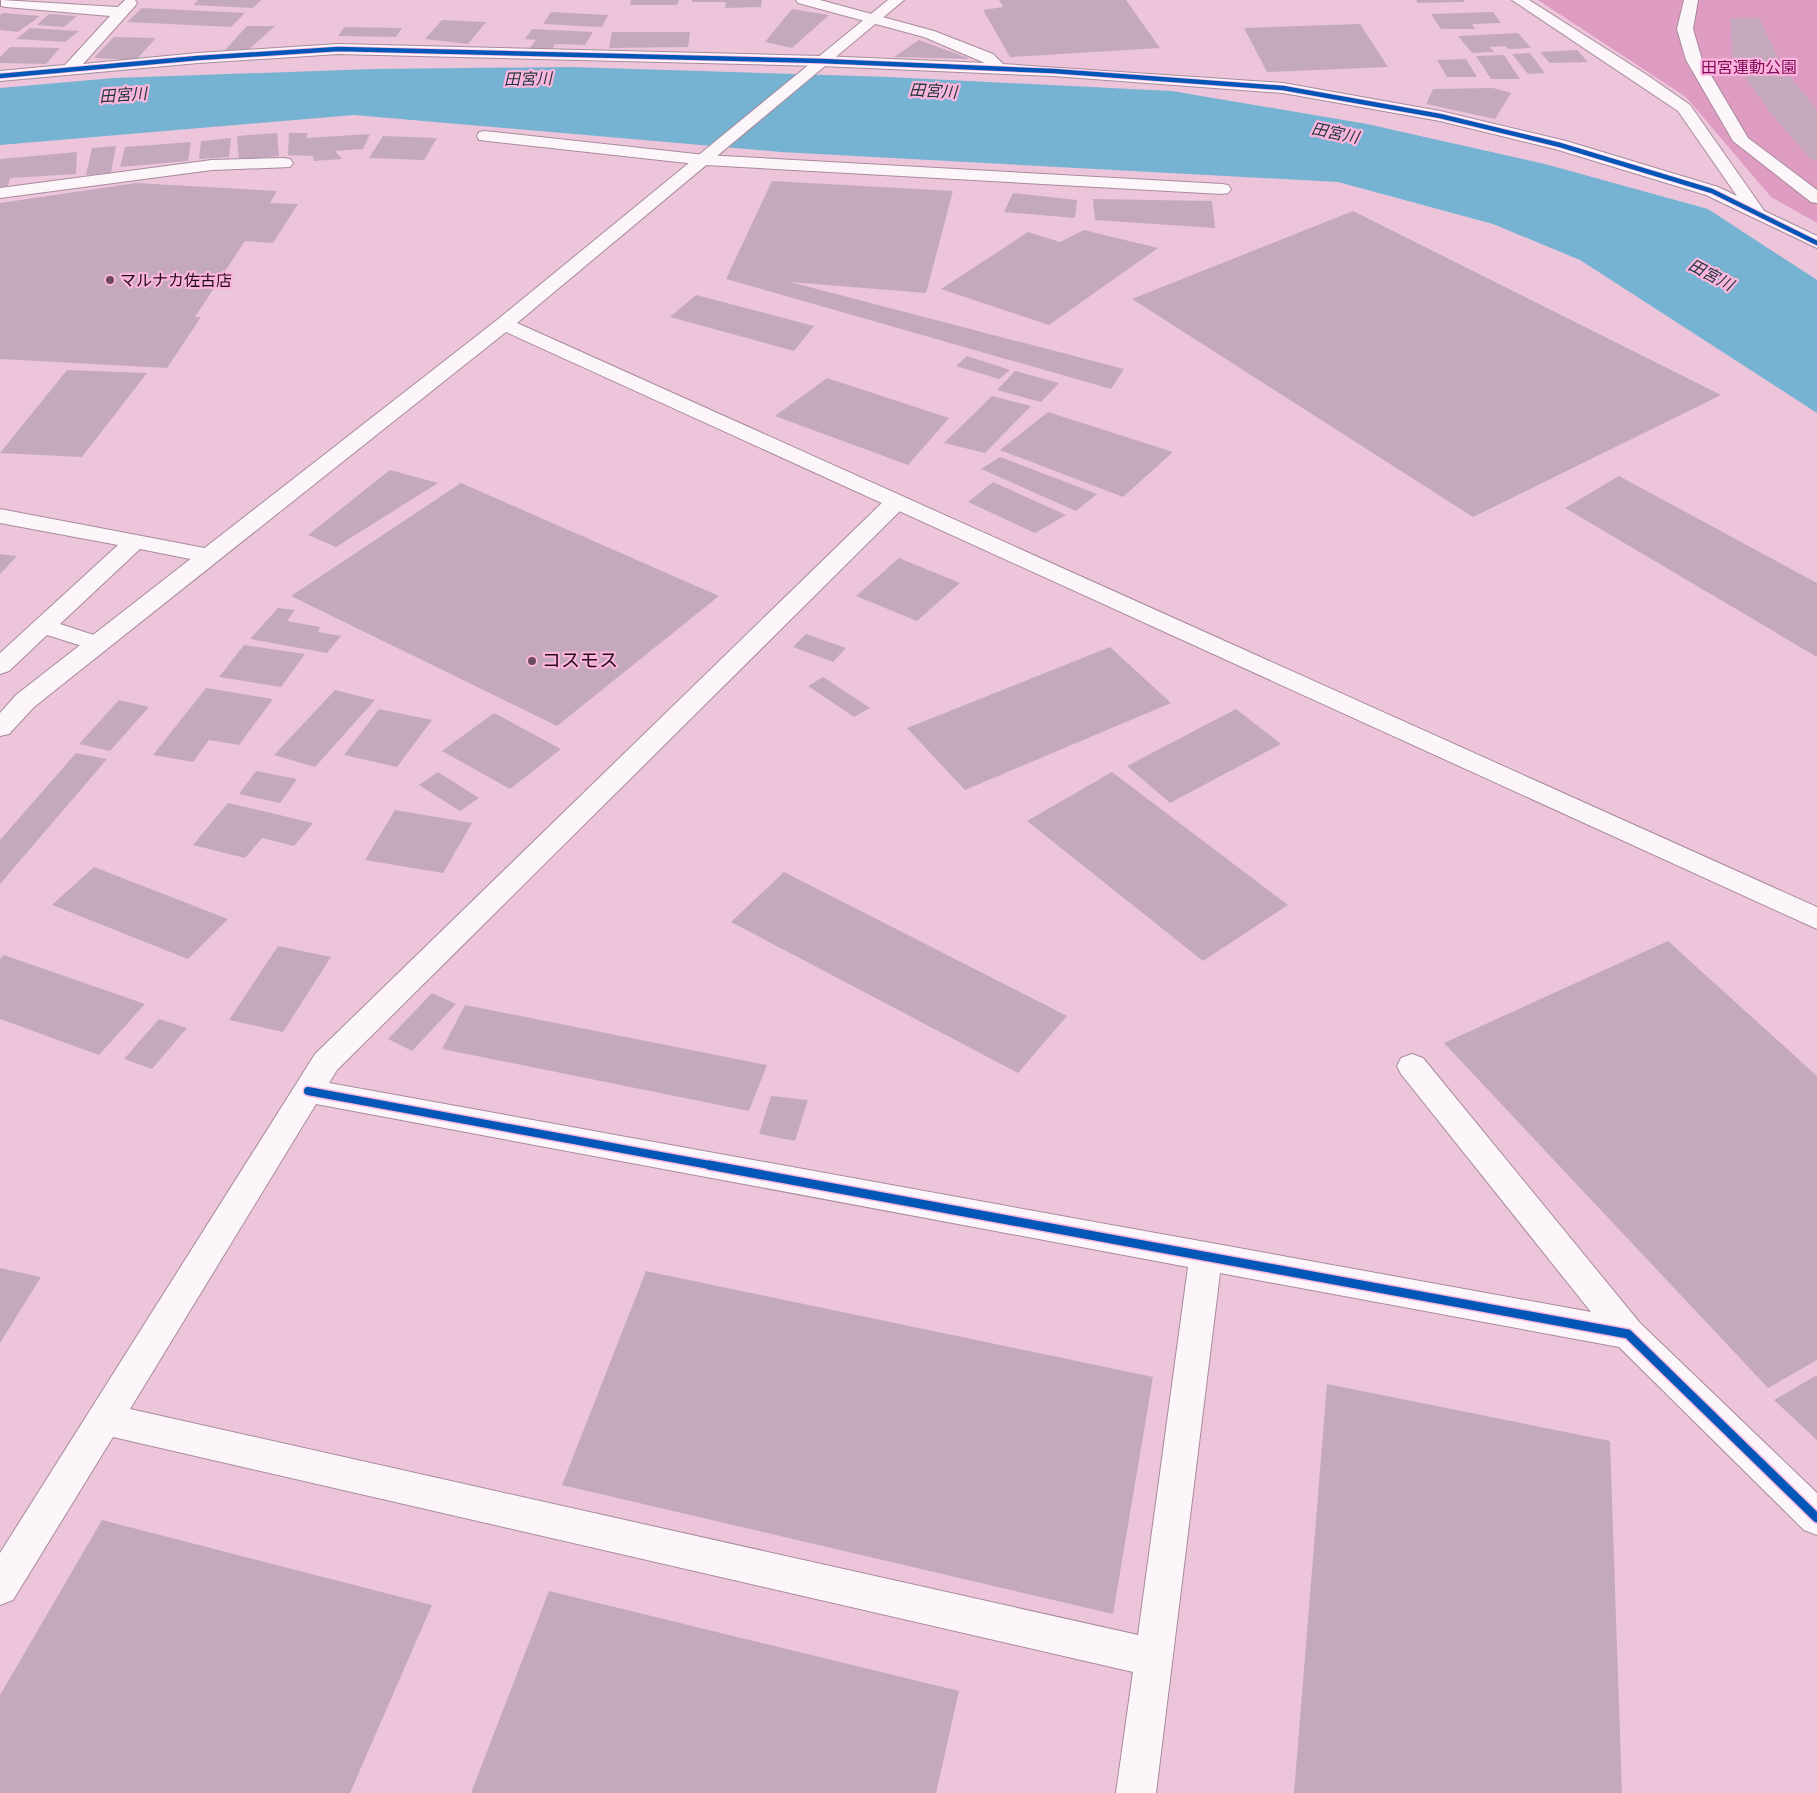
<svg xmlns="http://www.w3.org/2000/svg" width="1817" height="1793" font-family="Karla,'Noto Sans JP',sans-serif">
  <rect width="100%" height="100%" fill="#ecc5db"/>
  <!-- green -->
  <path fill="#de9cc2" d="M1538,0h279v223l-46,-26 -85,-100z"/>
  <!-- water -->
  <path fill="#76b3d3" d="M571,67l318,10 283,14 195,33 178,40 163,45 109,71v133l-237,-153 -87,-36 -155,-42 -557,-30 -427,-37 -354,30v-57l114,-10 259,-9z"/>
  <!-- building -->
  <g fill="#c4a9bd">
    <path d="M198,0h63l-8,8 -60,-3z"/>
    <path d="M631,0h48l-2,5h-47z"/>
    <path d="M692,0h70l-1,7 -36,1 1,-6h-34z"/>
    <path d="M999,0h127l34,48 -150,9 -27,-47 20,-3z"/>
    <path d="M1416,0h48v2l-46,1z"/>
    <path d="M142,8l103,5 -14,14 -104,-5z"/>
    <path d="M792,9l37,6 -37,33 -27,-6z"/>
    <path d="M551,12l57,3 -6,12 -59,-3z"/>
    <path d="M1493,12l8,11 -29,1 3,5h-34l-10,-15z"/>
    <path d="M3,13l37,3 -22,16 -18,-2v-15z"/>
    <path d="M49,14l28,2 -13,11 -27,-2z"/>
    <path d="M1730,18h29l23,48 -27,-1 5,10h29l28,35v52l-8,-5 -36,-41 -40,-55z"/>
    <path d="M442,20l44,2 -18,22 -43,-5z"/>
    <path d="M1360,24l28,43 -121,5 -23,-44z"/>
    <path d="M247,26h28l-28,25 -22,-1z"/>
    <path d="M344,27l58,1 -6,9 -58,-1z"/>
    <path d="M30,28l49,3 -14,11 -49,-3z"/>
    <path d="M532,29l61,3 -8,13 -30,-1 -3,6 -22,-2 6,-8 -11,-1z"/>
    <path d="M612,32h78l-2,15 -79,1z"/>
    <path d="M1518,33l13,15 -23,1 -3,-3 -15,1 4,5 -22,1 -14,-17z"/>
    <path d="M114,37l42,1 -20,22 -42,-2z"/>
    <path d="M919,40l49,18v1l-74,-2z"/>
    <path d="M10,47l50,1 -14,16 -46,-1v-6z"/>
    <path d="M1577,50l11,12 -38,1 -10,-11z"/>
    <path d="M1530,53l15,20 -17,1 -16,-20z"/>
    <path d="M1504,55l16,24h-29l-15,-23z"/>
    <path d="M1466,59l11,18h-30l-10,-17z"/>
    <path d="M1493,88l18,5 -16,26 -69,-15 7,-15z"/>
    <path d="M277,133l2,23 -40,4 -2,-24z"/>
    <path d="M289,133h19l-2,5 64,-4 -7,15 -28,2 7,8 -28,2 -1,-5 -25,-1z"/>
    <path d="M383,136l54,2 -13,22 -55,-2z"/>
    <path d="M231,138l-2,19 -30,2 2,-18z"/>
    <path d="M191,142l-3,19 -68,6 5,-20z"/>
    <path d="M116,146l-5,27 -25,2 6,-27z"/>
    <path d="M77,152l-1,22 -66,4 -2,8 -8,1v-28z"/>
    <path d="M772,181l181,10 -27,102 -136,-11 334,87 -13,20 -385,-110z"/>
    <path d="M136,183l141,8 -7,12 28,1 -25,39 -28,-2 -50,76h6l-34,51 -167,-9v-156z"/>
    <path d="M1013,193l64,7 -2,18 -71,-6z"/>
    <path d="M1093,199l119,2 3,27 -120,-8z"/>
    <path d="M1353,211l368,184 -248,122 -341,-218z"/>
    <path d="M1084,230l74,18 -109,77 -108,-36 87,-57 32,10z"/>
    <path d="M696,295l118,31 -20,25 -124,-34z"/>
    <path d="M967,356l43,14 -11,9 -43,-13z"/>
    <path d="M67,370l80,3 -65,84 -82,-4z"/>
    <path d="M1015,371l44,12 -18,19 -44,-12z"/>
    <path d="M827,378l122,40 -41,47 -133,-49z"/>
    <path d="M992,396l39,10 -46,47 -41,-10z"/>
    <path d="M1048,412l125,40 -50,45 -123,-47z"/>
    <path d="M1000,457l97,37 -21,17 -95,-42z"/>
    <path d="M390,470l48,13 -102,64 -28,-12z"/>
    <path d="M1619,476l198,107v74l-252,-149z"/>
    <path d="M993,482l73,33 -31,18 -67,-31z"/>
    <path d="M461,483l258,113 -162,130 -266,-130z"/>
    <path d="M0,554l17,2 -17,18z"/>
    <path d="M899,558l61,25 -43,38 -61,-25z"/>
    <path d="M278,608l17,2 -8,11 33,6 -2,5 23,4 -14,17 -77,-14z"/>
    <path d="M806,634l40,14 -13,14 -40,-15z"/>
    <path d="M244,645l61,9 -24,33 -62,-10z"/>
    <path d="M1110,647l61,56 -206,87 -58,-62z"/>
    <path d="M823,677l47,31 -16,9 -46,-31z"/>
    <path d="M206,688l67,11 -34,46 -30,-5 -16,22 -40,-7z"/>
    <path d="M335,690l40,10 -60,67 -41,-12z"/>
    <path d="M119,700l30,7 -39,44 -31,-7z"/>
    <path d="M379,709l53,11 -35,47 -53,-12z"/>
    <path d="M1236,709l45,35 -111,59 -43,-37z"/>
    <path d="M494,713l67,36 -51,40 -68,-38z"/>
    <path d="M76,753l31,6 -107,125v-44z"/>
    <path d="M256,771l41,8 -17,24 -41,-9z"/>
    <path d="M438,772l41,26 -19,13 -41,-26z"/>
    <path d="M1112,772l176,133 -85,56 -176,-140z"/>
    <path d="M228,803l85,20 -19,23 -32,-8 -17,20 -52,-13z"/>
    <path d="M395,810l77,13 -29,50 -78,-13z"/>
    <path d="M94,867l134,52 -40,40 -136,-54z"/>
    <path d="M784,872l283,144 -49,57 -287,-151z"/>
    <path d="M1668,941l149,135v284l-49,28 -324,-345z"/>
    <path d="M278,946l53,11 -48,75 -54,-12z"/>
    <path d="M4,955l141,49 -46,51 -99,-36v-60z"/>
    <path d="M432,993l24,11 -44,47 -24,-12z"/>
    <path d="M465,1005l302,60 -18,46 -307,-62z"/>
    <path d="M159,1019l28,9 -35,41 -28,-10z"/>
    <path d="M771,1096l37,4 -13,41 -36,-7z"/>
    <path d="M0,1268l41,9 -41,66z"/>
    <path d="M646,1271l507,106 -40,237 -551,-129z"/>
    <path d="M1817,1375v65l-43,-40z"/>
    <path d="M1327,1384l283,57 12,352h-328z"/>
    <path d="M102,1520l330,85 -82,188h-350v-98z"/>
    <path d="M549,1591l410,100 -23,102h-465z"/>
  </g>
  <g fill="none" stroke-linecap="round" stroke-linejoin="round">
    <defs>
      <path id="lane" d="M1684,0h14l-5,29 9,31 46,78 69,52v13l-6,-1 -78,-61 -47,-81 -9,-31z"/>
      <g id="street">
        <path d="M1,0l117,7 7,-7h10l2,3 -2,3 -52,58 115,-11 140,-9 483,12 164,7 -61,-26 -126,-34 -2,-3h24l114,31 59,23 10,10 280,19 157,28 126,30 152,46 19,9 -59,-85 -166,-111h17l118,75 43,30 75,107 -3,4 -6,1 -6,-1 -44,-21 -151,-46 -115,-28 -157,-28 -230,-17 -232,-10 -483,-12 -140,9 -198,18v-10l65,-6 45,-49 -104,-9 -5,-1z"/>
        <path d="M485,131l220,24 517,29 6,1 3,4 -3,4 -6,1 -517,-29 -226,-25 -2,-4 2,-4z"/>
        <path d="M284,158l6,1 3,4 -3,4 -78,3 -212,28v-10l212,-28z"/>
        <path d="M896,495l8,2 3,5 -3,5 -567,563 -8,13 1262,229 -190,-238 -4,-8 4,-8 11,-4 11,4 217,265 177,170v42l-13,-5 -185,-183 -399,-74 -64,520h-40l17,-121 -1020,-235 -100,163 -13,5v-52l315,-499 573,-557zM316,1104l872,163 -50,368 -1008,-226z"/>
        <path d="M0,509l210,40 8,2 3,5 -3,5 -8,2 -70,-14 -80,75 46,15 4,5 -4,5 -8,2 -51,-16 -38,36 -9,3v-21l118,-108 -118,-22z"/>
      </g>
      <g id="secondary">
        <path d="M888,0h16l-387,323 1300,584v22l-1311,-597 -472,375 -25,27 -9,2v-23l16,-18 481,-375z"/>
        <path d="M1756,207l61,29v12l-67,-32 -3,-4 3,-4z"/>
      </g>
    </defs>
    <!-- lane casing -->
    <use href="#lane" stroke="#a88b9b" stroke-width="2"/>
    <!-- street casing -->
    <use href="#street" stroke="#a88b9b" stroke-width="2"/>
    <!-- secondary casing -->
    <use href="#secondary" stroke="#a88b9b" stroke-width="2"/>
    <!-- lane -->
    <use href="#lane" fill="#fcf6fa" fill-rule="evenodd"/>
    <!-- street -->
    <use href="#street" fill="#fcf6fa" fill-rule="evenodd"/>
    <!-- secondary -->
    <use href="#secondary" fill="#fcf6fa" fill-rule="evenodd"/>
    <defs>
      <path id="cycleway-far2" d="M0,76l198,-18 140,-9 483,12 232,10 230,17 157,28 120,29 152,46 105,52"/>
      <path id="cycleway-far1" d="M308,1091l407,75"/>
      <path id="cycleway" d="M709,1165l919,169 189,184"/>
    </defs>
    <!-- cycleway-far2 casing -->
    <use href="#cycleway-far2" stroke="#fcb5dc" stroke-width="6"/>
    <!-- cycleway-far1 casing -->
    <use href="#cycleway-far1" stroke="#fcb5dc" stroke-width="11"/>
    <!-- cycleway casing -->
    <use href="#cycleway" stroke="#fcb5dc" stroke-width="12"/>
    <!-- cycleway-far2 -->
    <use href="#cycleway-far2" stroke="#0057b8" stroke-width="4.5"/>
    <!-- cycleway-far1 -->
    <use href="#cycleway-far1" stroke="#0057b8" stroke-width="8"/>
    <!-- cycleway -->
    <use href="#cycleway" stroke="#0057b8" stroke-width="9"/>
  </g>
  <!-- markers -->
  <g fill="#694b5d" stroke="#fcb5dc" stroke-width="2">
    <circle cx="110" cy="280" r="5"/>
    <circle cx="532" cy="661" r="5"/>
  </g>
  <g text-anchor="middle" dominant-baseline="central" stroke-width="4.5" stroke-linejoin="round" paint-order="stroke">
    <!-- far-park labels -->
    <g font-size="16" fill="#820b5d" stroke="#fcb5dc">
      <text x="1749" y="67">田宮運動公園</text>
    </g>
    <!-- far-water labels -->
    <g font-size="16" font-style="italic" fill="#1e353e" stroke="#fcb5dc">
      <text transform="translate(528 79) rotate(-1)">田宮川</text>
      <text transform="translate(933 91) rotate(3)">田宮川</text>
      <text transform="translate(123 95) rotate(-4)">田宮川</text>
      <text transform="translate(1335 133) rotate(12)">田宮川</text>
      <text transform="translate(1711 275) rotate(28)">田宮川</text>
    </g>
    <!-- far-poi labels -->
    <g font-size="16" fill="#220a19" stroke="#fcb5dc" text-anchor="start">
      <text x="120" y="280">マルナカ佐古店</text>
    </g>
    <!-- poi labels -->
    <g font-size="19" fill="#220a19" stroke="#fcb5dc" text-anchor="start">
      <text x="542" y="661">コスモス</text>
    </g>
  </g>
</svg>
